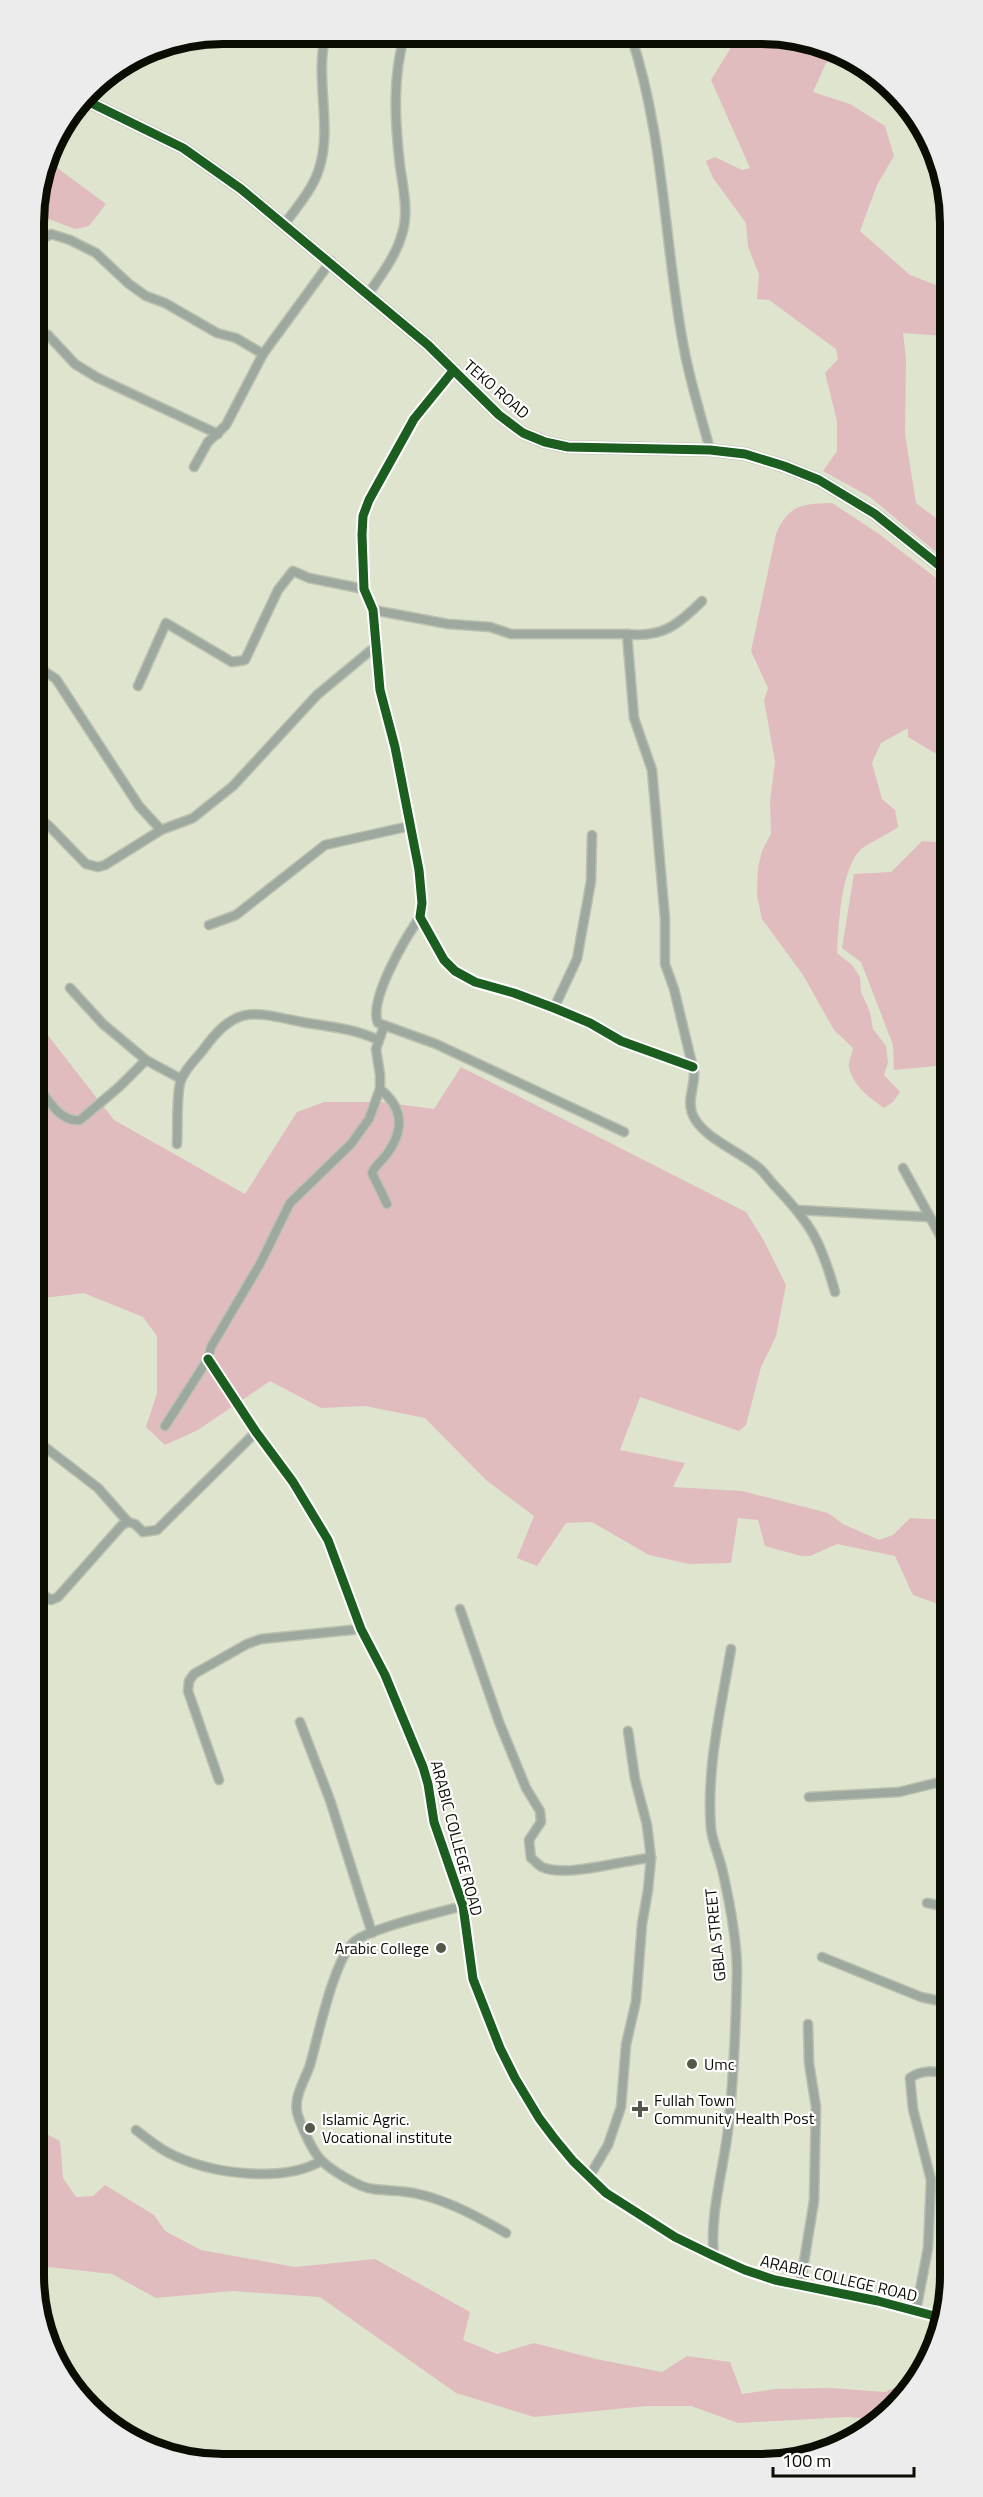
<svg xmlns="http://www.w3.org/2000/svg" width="983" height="2497" font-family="'Titillium Web',sans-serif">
  <rect width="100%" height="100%" fill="#dee4ce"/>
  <!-- green -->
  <g fill="#e1bcbe">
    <path d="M738,36l59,1 46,15 -17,11 -13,29 37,12 35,22 9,30 -17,29 -17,46 50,44 34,13v48l-41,-3 3,26 -1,75 11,69 29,22v13l-9,14 -66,-55 -47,-26 14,-20v-30l-12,-48 13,-14 -2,-10 -67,-49 -12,-1 2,-25 -11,-27 -2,-24 -33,-45 -7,-17 9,-4 27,13 8,-2 -39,-88z"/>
    <path d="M71,114l3,2 -8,7 -18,38 58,43 -17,22 -14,3 -42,-16 20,-75z"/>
    <path d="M832,503l47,31 66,51v59l-3,8 -5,58 8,18v31l-37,-22v-9l-27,15 -9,20 10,36 13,11 3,17c-8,6 -32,18 -37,22 -21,22 -22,75 -24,104l15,12 8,12 1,15 9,20 3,17 13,17 2,16 -4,13 16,17 -7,10 -9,6c-14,-10 -32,-23 -35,-41 -1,-5 3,-13 4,-19l-19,-18 -31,-55 -41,-56 -5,-23 1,-28 4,-17 9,-17 -1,-33 5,-39 -11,-62 4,-12 -17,-37 25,-117c13,-30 26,-30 56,-31z"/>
    <path d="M922,841l24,2v222l-52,5 -1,-25 -32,-83 -19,-14 12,-74 37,-2z"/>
    <path d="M36,1020l78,100 131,74 52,-82 27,-10h58l52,7 27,-42 285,145 17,27 23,46 -10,51 -15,31 -15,58 -7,6 -99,-34 -20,53 65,13 -12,24 69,4 86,22 15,11 36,16 14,-5 17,-17 37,2 1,89 -2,-2 -33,-12 -18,-39 -58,-12 -27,12h-9l-36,-10 -7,-26 -20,-2 -7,45 -42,1 -40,-9 -57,-33 -26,1 -29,43 -20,-8 17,-42 -48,-36 -61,-62 -60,-12 -44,2 -51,-27 -72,49 -33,15 -19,-18 11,-34v-57l-14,-19 -59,-24 -40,5 -7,6z"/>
    <path d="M39,2130l21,11 3,37 13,19 17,-1 12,-11 49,30 11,16 36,19 94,17 80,-8 95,53 -7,28 34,14 37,-11 62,16 66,13 25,-16 43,6 12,32 33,-5 55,-1 55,4 31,-14 -13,21 -25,21 -30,-3 -110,6 -47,-17h-44l-113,11 -78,-24 -136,-96 -88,-6 -76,7 -44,-24 -73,-8z"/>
  </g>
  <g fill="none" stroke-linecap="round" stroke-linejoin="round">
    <defs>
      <g id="minor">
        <path d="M631,36c33,98 33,206 52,307 6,36 18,72 27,107"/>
        <path d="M284,225c12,-17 29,-36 35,-56 14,-43 -5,-92 7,-135"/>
        <path d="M34,245l17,-11 19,6 26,13 33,31 17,12 19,7 52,30 19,5 27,16"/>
        <path d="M369,293c12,-18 27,-37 33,-59 7,-21 1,-47 -2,-68 -5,-44 -8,-89 5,-132"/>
        <path d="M34,328l14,7 27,29 23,14 120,56"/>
        <path d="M453,371l-39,48 -45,81 -6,16 -1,19 2,54 9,21 7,80 15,57 24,123 3,33 -2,14 24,43 11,11 20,11 39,11 40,15 36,15 31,18 72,26"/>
        <path d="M194,467l14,-25 18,-17 37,-71 68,-93"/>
        <path d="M373,610l75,14 42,3 21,7h116c35,4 51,-9 75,-33"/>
        <path d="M627,634l7,84 18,52 13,149v45l9,25 20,83c1,14 -7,27 -2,41 8,24 49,39 67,55 6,5 10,12 15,17 37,39 47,56 61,107"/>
        <path d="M35,665l21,14 83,127 22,24 32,-12 40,-32 84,-91 59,-49"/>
        <path d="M138,686l28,-63 66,39 13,-2 33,-70 15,-19 16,7 55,11"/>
        <path d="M35,815l14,11 37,38 12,3 7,-2 56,-35"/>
        <path d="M420,917c-14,20 -52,83 -42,106l58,21 188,88"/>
        <path d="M209,925l27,-10 89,-70 85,-19"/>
        <path d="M70,988l33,36 43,36 35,19"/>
        <path d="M554,1008l23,-49 14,-78 1,-46"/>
        <path d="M36,1084c11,14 24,39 44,36l39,-33 27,-27"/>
        <path d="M380,1089c22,18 25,38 9,62 -5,8 -13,13 -17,22l15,31"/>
        <path d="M177,1144c1,-16 -1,-52 4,-64 4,-11 15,-21 22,-30 33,-46 50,-38 99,-28 27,5 52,6 76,18"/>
        <path d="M903,1168l44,80"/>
        <path d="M798,1210l130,7"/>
        <path d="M208,1359l48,73 37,50 35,58 33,89 24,46 38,92 5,17 6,38 29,84 10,73 27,69 15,30 24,40 15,20 19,23 33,32 69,44 39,19 31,14 30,10 103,21 64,17"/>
        <path d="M165,1426l43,-67 3,-12 49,-83 30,-61 61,-59 18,-25 11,-30v-14l-4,-26 8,-23"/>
        <path d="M37,1441l61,47 30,34"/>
        <path d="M37,1588l6,7 8,5 7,-3 64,-72 6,-3 7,2 8,8 14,-2 99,-98"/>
        <path d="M460,1609l39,113 27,66 14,23 1,11 -12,18 2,18c3,2 7,7 11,9 24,11 81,-7 109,-9"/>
        <path d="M300,1722l30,78 42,133"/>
        <path d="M219,1780l-31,-89 1,-10 5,-7 53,-30 14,-5 100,-10"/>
        <path d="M809,1797l90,-5 49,-12"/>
        <path d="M927,1903l22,4"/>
        <path d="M463,1906c-23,6 -92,22 -108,35 -21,17 -37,96 -45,124 -5,15 -16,31 -13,47 3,12 16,41 25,49 9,9 38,27 51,28 15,2 30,1 45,5 31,7 60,23 88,39"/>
        <path d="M822,1957l99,40 28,6"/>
        <path d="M136,2130c13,10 24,20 39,26 39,18 108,27 146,5"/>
        <path d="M589,2177l19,-32 13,-38 5,-62 10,-44 6,-77 6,-34 3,-32 -4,-33 -12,-46 -7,-48"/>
        <path d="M714,2256c-5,-44 11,-90 15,-135 5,-49 7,-100 8,-149 0,-33 -7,-68 -14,-99 -3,-15 -10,-29 -12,-44 -5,-60 10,-121 20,-180"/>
        <path d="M800,2286l14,-85 2,-94 -7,-44 -1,-39"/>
        <path d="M916,2311l12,-63 3,-68 -18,-71 -3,-31c12,-9 25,-7 39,-4"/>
      </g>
      <path id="tertiary" d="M83,99l100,49 58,41 187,156 71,70 24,18 22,9 23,5 142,3 35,4 39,12 35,14 56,34 70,56"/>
    </defs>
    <!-- minor casing -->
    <use href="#minor" stroke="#bbc0af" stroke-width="11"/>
    <!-- tertiary casing -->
    <use href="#tertiary" stroke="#bbc0af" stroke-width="14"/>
    <!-- minor -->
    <use href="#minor" stroke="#9da89f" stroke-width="8"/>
    <!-- tertiary -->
    <use href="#tertiary" stroke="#9da89f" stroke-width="10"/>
    <defs>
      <g id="cycleway">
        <path d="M83,99l100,49 58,41 187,156 71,70 24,18 22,9 23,5 142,3 35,4 39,12 35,14 56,34 70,56"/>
        <path d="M453,371l-39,48 -45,81 -6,16 -1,19 2,54 9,21 7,80 15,57 24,123 3,33 -2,14 24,43 11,11 20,11 39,11 40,15 36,15 31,18 72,26"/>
        <path d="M208,1359l48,73 37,50 35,58 33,89 24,46 38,92 5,17 6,38 29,84 10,73 27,69 15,30 24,40 15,20 19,23 33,32 69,44 39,19 31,14 30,10 103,21 64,17"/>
      </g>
    </defs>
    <!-- cycleway casing -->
    <use href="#cycleway" stroke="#fff" stroke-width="13"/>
    <!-- cycleway -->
    <use href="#cycleway" stroke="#1b5e20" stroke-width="9"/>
  </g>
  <!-- markers -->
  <g fill="#545849" stroke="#fff" stroke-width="2">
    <circle cx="441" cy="1948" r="6"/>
    <circle cx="692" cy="2064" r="6"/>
    <path d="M637 2100h6v6h6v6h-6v6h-6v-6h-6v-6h6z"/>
    <circle cx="310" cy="2128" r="6"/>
  </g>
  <g text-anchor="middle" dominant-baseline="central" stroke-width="4.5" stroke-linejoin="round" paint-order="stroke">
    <!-- street labels -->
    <g font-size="16" fill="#0a0d02" stroke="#fff">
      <text transform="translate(497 389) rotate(41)">TEKO ROAD</text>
      <text transform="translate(457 1838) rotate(75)">ARABIC COLLEGE ROAD</text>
      <text transform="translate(715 1935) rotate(-96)">GBLA STREET</text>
      <text transform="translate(839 2278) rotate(13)">ARABIC COLLEGE ROAD</text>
    </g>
    <!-- poi labels -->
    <g font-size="16" fill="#0a0d02" stroke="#fff" text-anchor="start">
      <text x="429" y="1948" text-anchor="end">Arabic College</text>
      <text x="704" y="2064">Umc</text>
      <text x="654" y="2100">Fullah Town<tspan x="654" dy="18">Community Health Post</tspan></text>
      <text x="322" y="2119">Islamic Agric.<tspan x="322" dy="18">Vocational institute</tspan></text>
    </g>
  </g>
  <!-- crop -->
  <path d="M0 0H983V2497H0ZM223 44H761A179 179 0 0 1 940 223V2275A179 179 0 0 1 761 2454H223A179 179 0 0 1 44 2275V223A179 179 0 0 1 223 44Z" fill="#ebeceb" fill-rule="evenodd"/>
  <path fill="none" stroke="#0a0d02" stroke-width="8" d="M223 44H761A179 179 0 0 1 940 223V2275A179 179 0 0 1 761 2454H223A179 179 0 0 1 44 2275V223A179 179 0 0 1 223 44Z"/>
  <!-- scale -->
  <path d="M773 2467v9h141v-9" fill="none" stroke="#0a0d02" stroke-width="3"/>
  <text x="782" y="2467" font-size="18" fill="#0a0d02" stroke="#ffffff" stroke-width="4.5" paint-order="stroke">100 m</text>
</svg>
